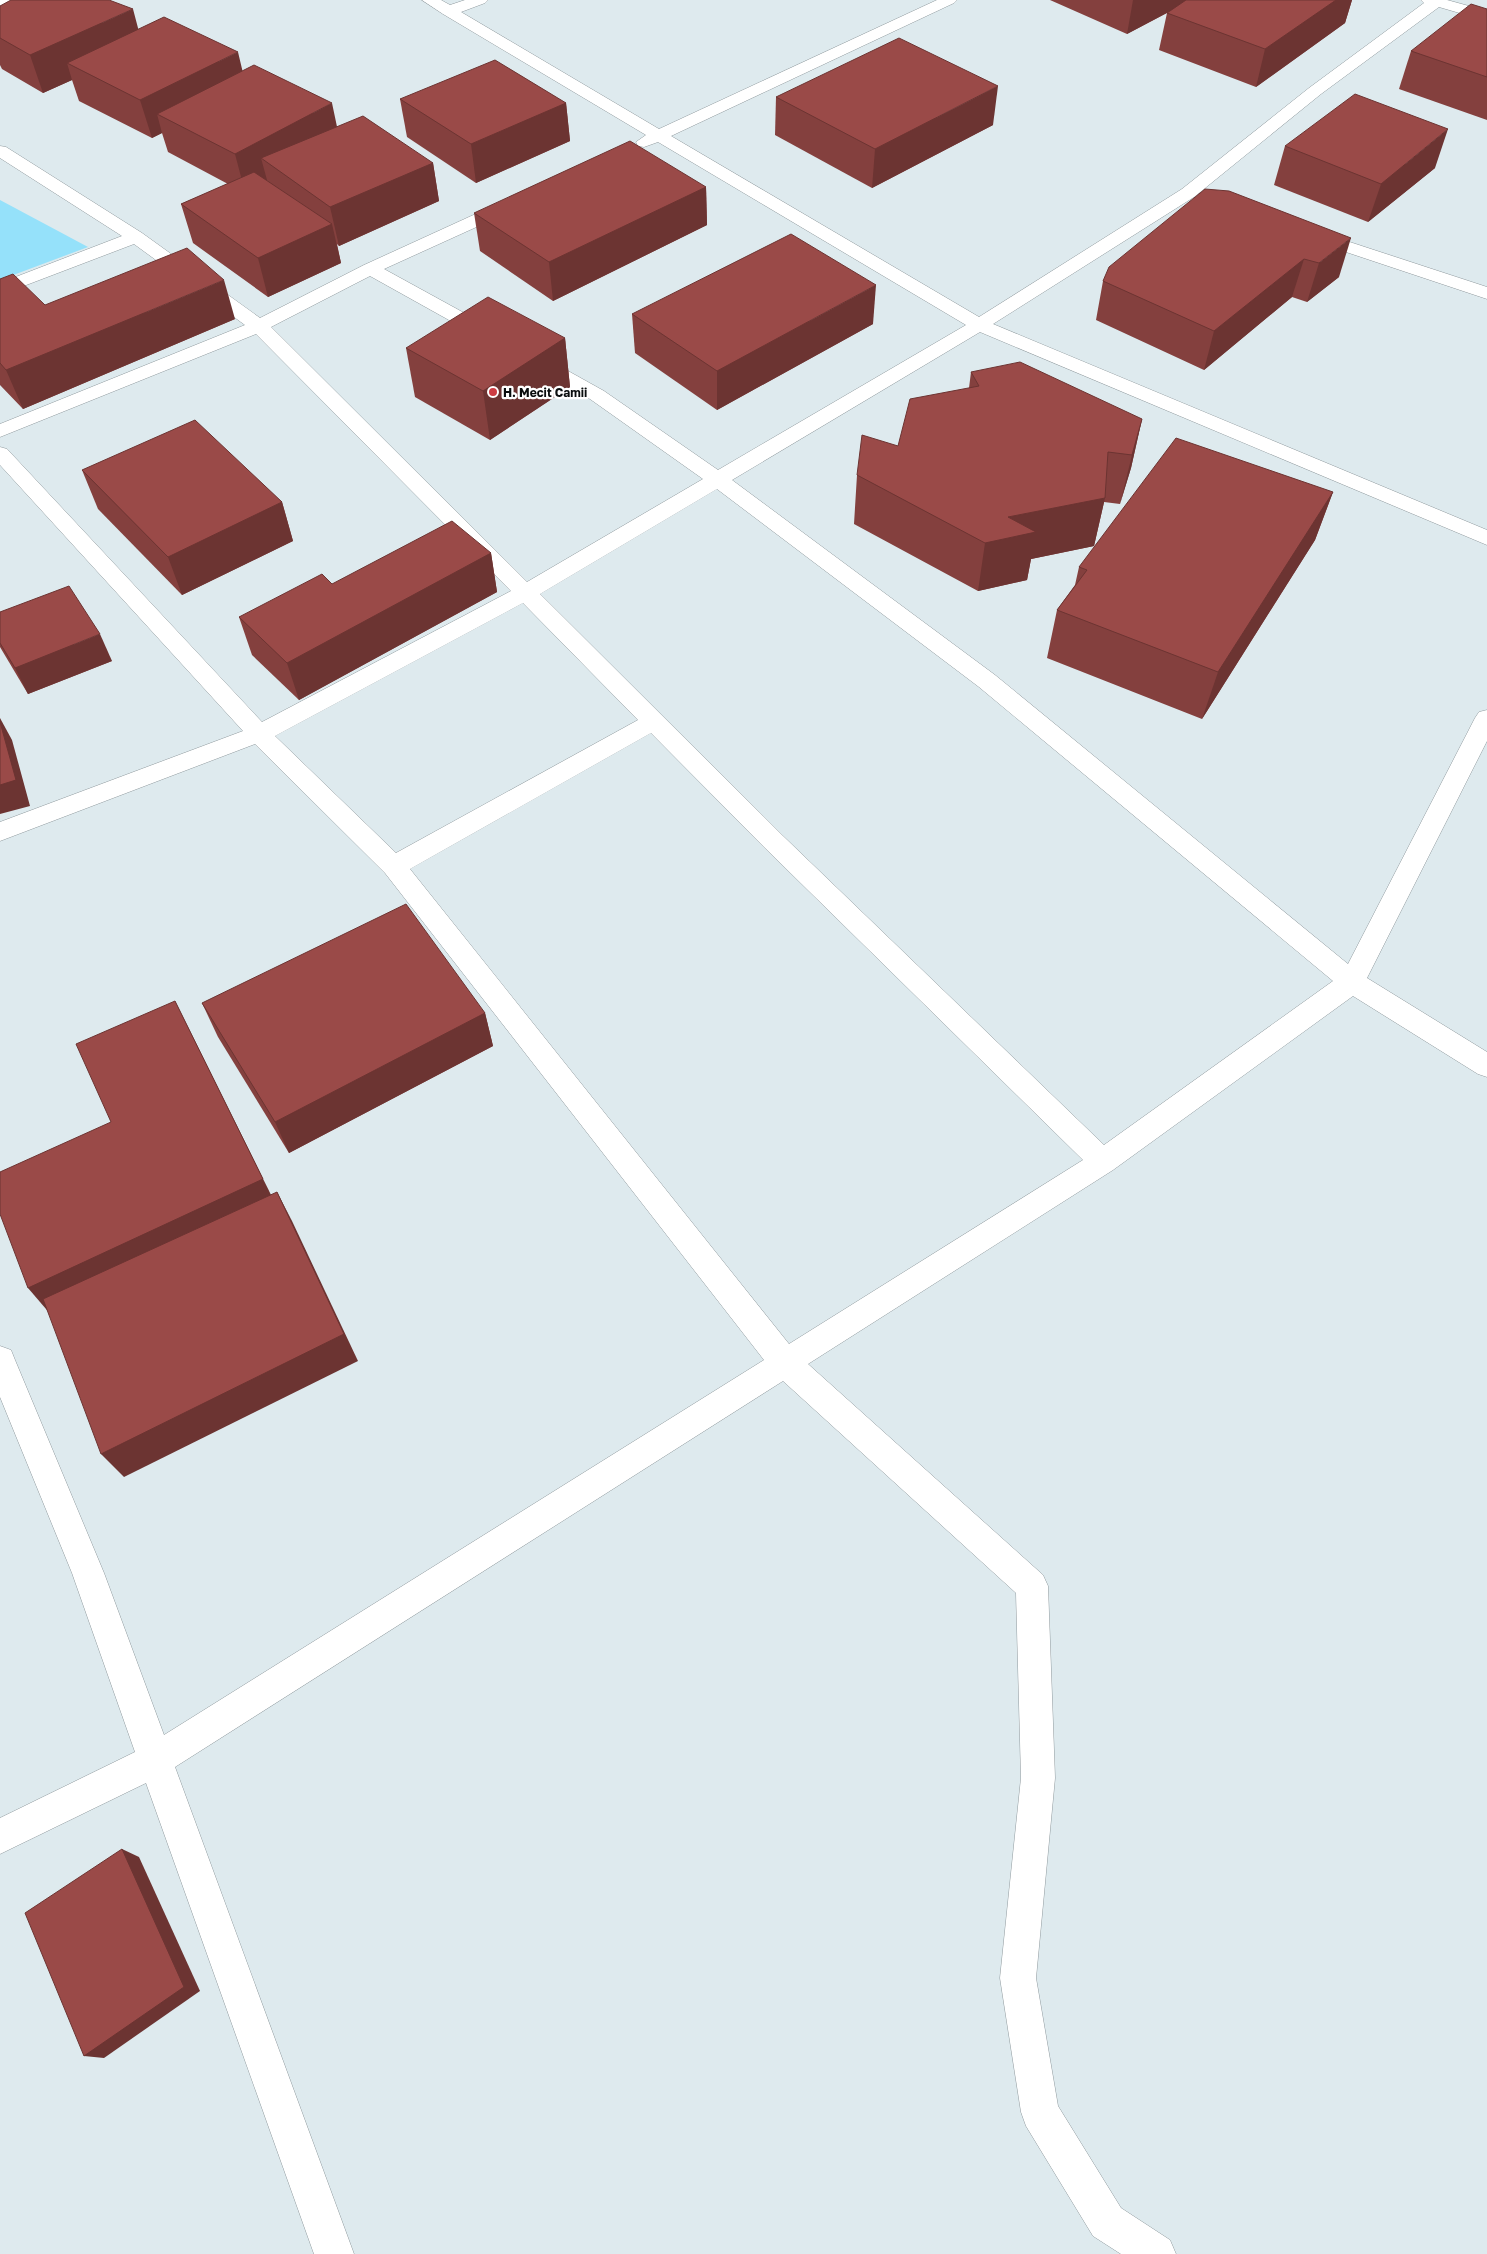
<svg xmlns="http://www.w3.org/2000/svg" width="1487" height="2254" font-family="'Golos Text',sans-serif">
  <rect width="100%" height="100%" fill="#deeaee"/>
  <!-- green -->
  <path fill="#95e1fa" d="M0,200l88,47 -88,33z"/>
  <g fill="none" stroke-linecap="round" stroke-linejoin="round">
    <defs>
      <g id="minor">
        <path d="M0,0h11l-3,3 -8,3z"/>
        <path d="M422,0h19l9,5 15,-5h23l-3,3 -24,9 198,117 278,-129h20l-3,3 -283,133 308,181 203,-128 127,-101 115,-85 -3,-3h26l40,11v10l-48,-14 -118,87 -127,103 -201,127 494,206v15l-507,-213 -248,148 263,195 353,289 127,-246 4,-6 8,-2v31l-120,237 120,74v25l-9,-3 -125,-78 -240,174 -305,194 235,211 5,11 7,192 -19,200 22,128 63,102 49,32 6,14h-55l-28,-18 -67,-110 -5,-14 -21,-134 21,-200 -5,-185 -233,-212 -608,386 179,487h-40l-168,-471 -146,71v-36l135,-66 -63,-179 -72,-176v-51l11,4 4,10 89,213 60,162 600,-375 -379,-487 -130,-129 -255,97v-19l243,-91 -243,-266v-18l7,2 255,273 249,-131 -255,-257 -256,103v-13l245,-99 -111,-81 -134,51v-12l122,-47 -122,-78v-12l6,1 136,86 118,85 104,-53 140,-64h12l3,4 -3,4 -132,60 113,62 2,4 -2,4 -7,2 -7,-2 -113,-63 -99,51 256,255 176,-103 -113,-80 -61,-34 -3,-4 3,-4 7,-2 7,2 61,34 114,79 248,-145 -308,-183 -14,5 -6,-1 -2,-4 10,-7 -203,-121zM717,489l262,198 354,294 -229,164 -322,-310 -242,-241zM523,603l115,117 -242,133 -121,-117zM651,733l113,114 319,313 -294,184 -379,-475z"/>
        <path d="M1313,230l174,57v12l-180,-60 -3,-4 3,-4z"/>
      </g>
    </defs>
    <!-- minor casing -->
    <use href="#minor" stroke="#909a9e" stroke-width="1"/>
    <!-- minor -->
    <use href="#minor" fill="#fff" fill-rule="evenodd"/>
  </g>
  <!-- wall -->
  <g fill="#84403e">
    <path d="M1050,0h302l-7,23 -89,64 -97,-37 8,-37 -40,21z"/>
    <path d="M0,6l138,23 104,42 95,56 96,36 6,38 -100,45 -2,-2 4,19 -73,34 -75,-54 -12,-39 47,-20 -60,-32 -6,-19 -10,5 -73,-37 -7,-21 -29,13 -41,-24 -2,-4z"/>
    <path d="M1487,9v111l-88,-31 12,-38z"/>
    <path d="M776,97l217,28 -121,63 -97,-53z"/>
    <path d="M400,99l166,4 4,38 -94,42 -69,-46z"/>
    <path d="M1285,146l150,22 -67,54 -94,-37z"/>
    <path d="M706,187l1,38 -154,76 -73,-50 -6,-38z"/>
    <path d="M1229,191l110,86 -32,25 -15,-5 -88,73 -108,-50 7,-39z"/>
    <path d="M0,279l45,26 190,14 -212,90 -23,-24z"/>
    <path d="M632,314l241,10 -156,86 -82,-57z"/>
    <path d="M565,338l5,49 -80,53 -75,-43 -9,-49z"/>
    <path d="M971,372l171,47 -11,49 -11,36 -16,-2 -10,44 -63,13 -4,21 -49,11 -124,-67 3,-49 41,-29 71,-58z"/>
    <path d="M82,470l200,32 11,39 -111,54 -84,-86z"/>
    <path d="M1333,492l-18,48 -113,179 -155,-61 10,-48 18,-25 4,-18z"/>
    <path d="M491,553l6,39 -198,108 -47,-45 -13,-38 93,-33z"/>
    <path d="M0,612l112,49 -84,33 -28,-47z"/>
    <path d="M202,1003l283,10 8,33 -204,107 -71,-116z"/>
  </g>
  <!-- shaded-wall -->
  <g fill="#6c3432">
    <path d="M1133,0h58l-64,34z"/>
    <path d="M1336,0h16l-7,23 -89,64 9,-38z"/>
    <path d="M133,9l10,38 -76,16 5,17 -29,13 -13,-38z"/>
    <path d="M238,52l9,38 -90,24 5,19 -10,5 -12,-38z"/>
    <path d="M998,86l-5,39 -121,63 3,-39z"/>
    <path d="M332,103l8,38 -79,17 6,22 -22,12 -10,-38z"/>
    <path d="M566,103l4,38 -94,42 -5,-39z"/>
    <path d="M1448,129l-13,39 -67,54 13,-38z"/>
    <path d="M433,163l6,38 -100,45 -9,-39z"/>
    <path d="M706,187l1,38 -154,76 -4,-39z"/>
    <path d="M332,224l9,39 -73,34 -10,-39z"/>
    <path d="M1351,238l-12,39 -32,25 12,-39z"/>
    <path d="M1304,259l-12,38 -88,73 10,-39z"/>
    <path d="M224,280l11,39 -212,90 -17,-39z"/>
    <path d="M876,285l-3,39 -156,86v-39z"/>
    <path d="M565,338l5,49 -80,53 -7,-49z"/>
    <path d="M1142,419l-11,49 -11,36 12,-49z"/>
    <path d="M1333,492l-18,48 -113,179 16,-47z"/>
    <path d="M1105,498l-11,48 -63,13 -4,21 -49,11 7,-48 23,-26z"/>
    <path d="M282,502l11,39 -111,54 -14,-38z"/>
    <path d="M491,553l6,39 -198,108 -12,-37z"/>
    <path d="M100,634l12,27 -84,33 -13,-26z"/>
    <path d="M0,718l12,22 18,66 -30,8z"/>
    <path d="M175,1001l103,208 -226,107 -24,-28z"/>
    <path d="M485,1013l8,33 -204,107 -14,-31z"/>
    <path d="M277,1192l15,29 66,140 -234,116 -23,-23z"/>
    <path d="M122,1849l17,8 61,134 -96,67 -20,-2z"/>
  </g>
  <!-- building -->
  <g fill="#9a4a48" stroke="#6c3432">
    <path d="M11,0h98l24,9 -103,46 -30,-17v-32z"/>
    <path d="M1186,0h150l-71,49 -98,-36z"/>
    <path d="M1471,4l16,5v68l-76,-26z"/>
    <path d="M164,17l74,35 -98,48 -73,-37z"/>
    <path d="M899,38l99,48 -123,63 -99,-52z"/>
    <path d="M495,60l71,43 -95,41 -71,-45z"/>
    <path d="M254,65l78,38 -97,51 -78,-40z"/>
    <path d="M1355,94l93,35 -67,55 -96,-38z"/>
    <path d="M363,116l70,47 -103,44 -69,-49z"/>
    <path d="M630,141l76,46 -157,75 -75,-49z"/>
    <path d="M254,172l78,52 -74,34 -77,-54z"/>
    <path d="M1205,189l24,2 122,47 -32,25 -15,-4 -90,72 -111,-50 6,-14z"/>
    <path d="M791,234l85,51 -159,86 -85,-57z"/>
    <path d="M187,248l37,32 -218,90 -6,-7v-84l13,-5 32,31z"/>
    <path d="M488,297l77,41 -82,53 -77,-43z"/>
    <path d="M1020,362l122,57 -10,36 -24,-3 -3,46 -97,19 28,15 -51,11 -128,-68 5,-40 36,11 12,-47 69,-13 -8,-14z"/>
    <path d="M195,420l87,82 -114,55 -86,-87z"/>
    <path d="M1176,438l157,54 -115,180 -161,-62 30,-40 -8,-3z"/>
    <path d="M452,521l39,32 -204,110 -48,-46 83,-43 10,10z"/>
    <path d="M69,586l31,48 -85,34 -15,-25v-31z"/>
    <path d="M0,722l16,58 -16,5z"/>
    <path d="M406,904l79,109 -210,109 -73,-119z"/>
    <path d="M175,1001l88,178 -235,109 -28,-74v-42l111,-50 -35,-78z"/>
    <path d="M277,1192l67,142 -243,120 -58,-155z"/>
    <path d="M122,1849l62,138 -100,69 -59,-143z"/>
  </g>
  <!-- markers -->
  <circle fill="#cd3d43" stroke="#fff" stroke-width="2" cx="493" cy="392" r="5"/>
  <g text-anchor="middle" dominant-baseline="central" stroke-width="4.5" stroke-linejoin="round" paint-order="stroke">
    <!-- far-poi labels -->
    <g font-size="12" font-weight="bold" fill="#0a0e0f" stroke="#fff" text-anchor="start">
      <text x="503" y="392">H. Mecit Camii</text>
    </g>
  </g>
</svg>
